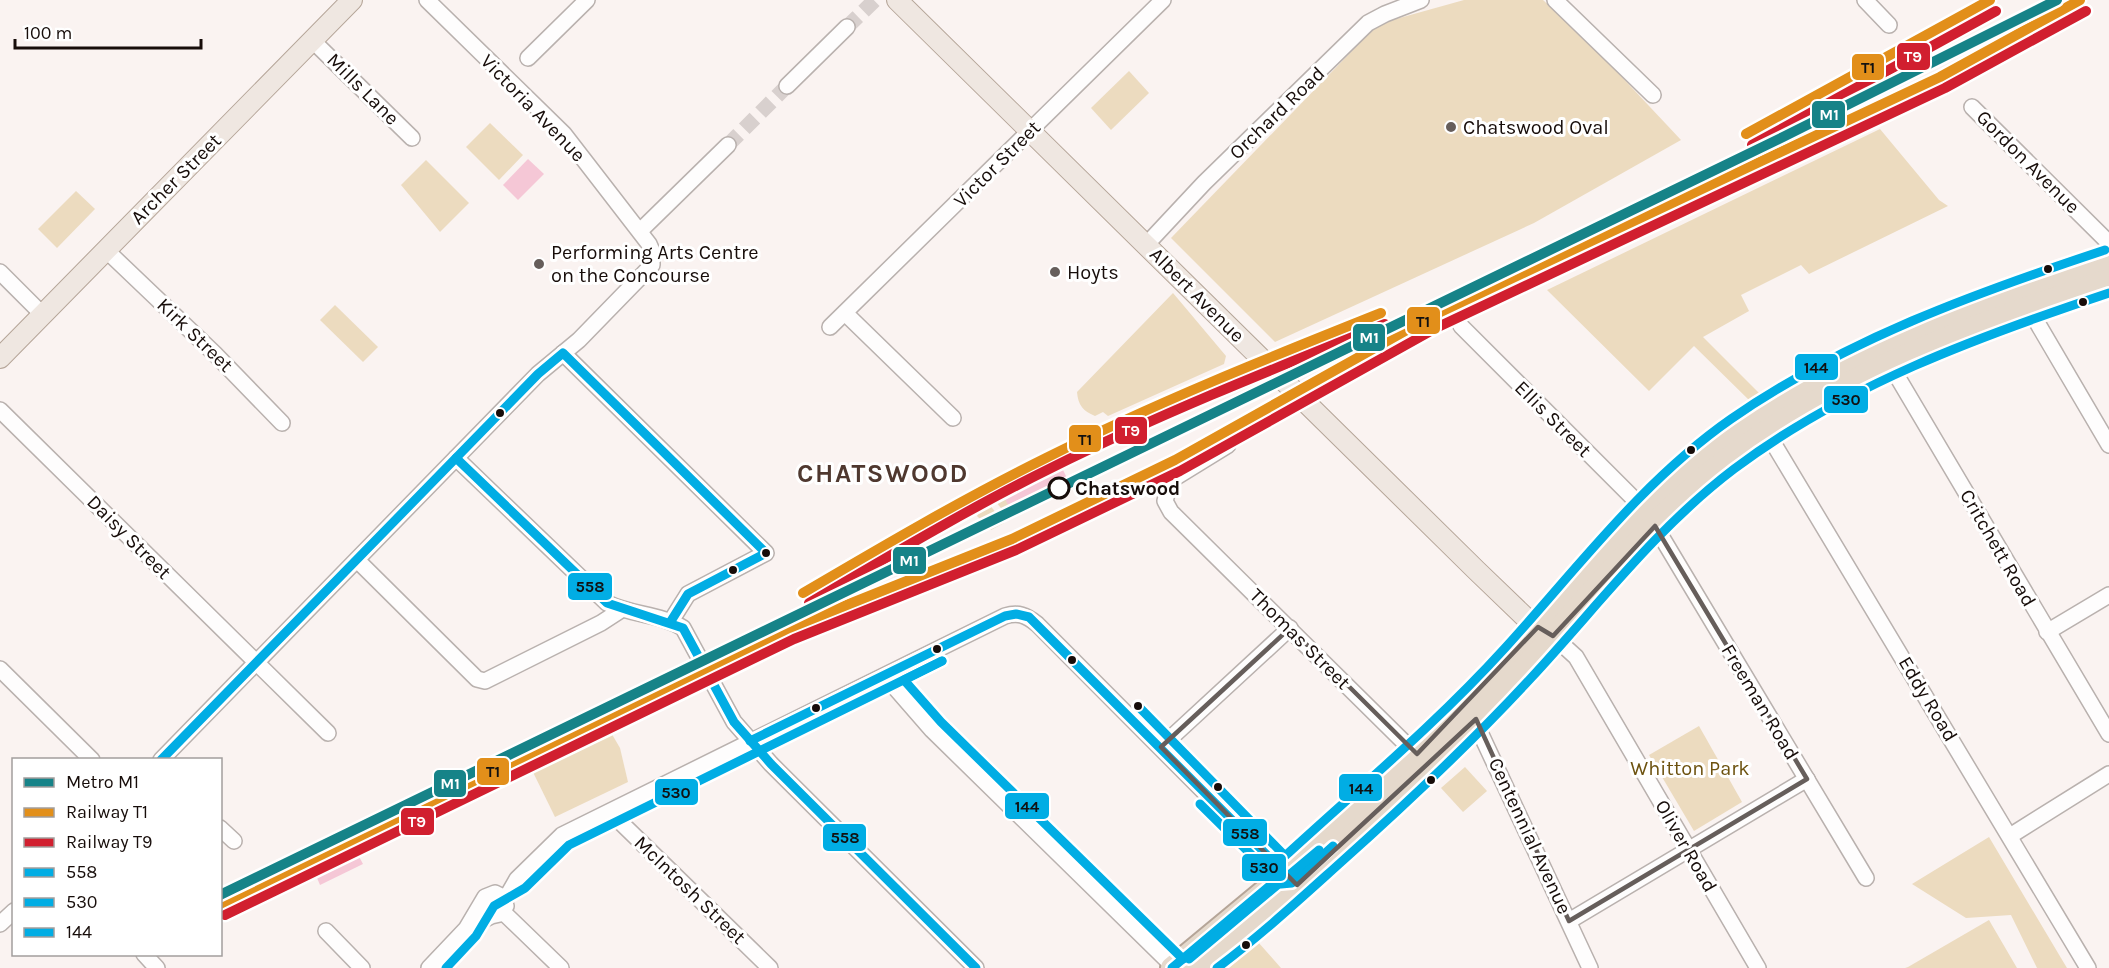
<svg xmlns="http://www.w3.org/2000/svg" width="2109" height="968" font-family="Karla,sans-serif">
  <rect width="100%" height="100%" fill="#faf3f1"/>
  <!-- green -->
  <g fill="#ecdbbf">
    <path d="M1464,0h79l46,42 92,98 -147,83 -259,119 -104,-104 207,-214z"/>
    <path d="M1129,71l20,22 -38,37 -20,-22z"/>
    <path d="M490,123l33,32 -24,25 -33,-33z"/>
    <path d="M1880,129l59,71 9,6 -139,68 -8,-9 -60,30 8,16 -46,26 58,58 -10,7 -57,-56 -45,45 -102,-101z"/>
    <path d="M426,160l43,43 -29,29 -39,-47z"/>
    <path d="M76,191l19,18 -38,39 -19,-19z"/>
    <path d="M1173,293l53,63 -2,8 -116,52 -5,-4 -8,4c-12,-5 -17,-11 -18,-24z"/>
    <path d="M335,305l43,42 -15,15 -43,-42z"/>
    <path d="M1014,496l10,14 -15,8 -13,-16z"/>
    <path d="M989,504l15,19 -13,7 -14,-14 5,-9z"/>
    <path d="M606,724l14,24 8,34 -73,35 -27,-55z"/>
    <path d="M1699,726l43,76 -48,29 -45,-76z"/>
    <path d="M1465,767l22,24 -24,21 -22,-24z"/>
    <path d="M1989,837l72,121 6,10h-30l-26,-53 -45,3 -54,-34z"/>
    <path d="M1989,920l28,48h-112l3,-1z"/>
    <path d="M1258,942l23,26h-52l25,-22z"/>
  </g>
  <!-- water -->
  <g fill="#f5c7d6">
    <path d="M528,159l16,15 -26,26 -15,-15z"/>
    <path d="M1060,464l9,18 -58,29 -9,-18z"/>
    <path d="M357,853l6,11 -43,21 -5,-12z"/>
  </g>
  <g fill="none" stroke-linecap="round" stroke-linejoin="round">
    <!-- minor-tunnel -->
    <g stroke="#d8d0ce" stroke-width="15" stroke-dasharray="15 8" stroke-linecap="butt">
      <path d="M847,27l28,-27"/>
      <path d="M728,145l59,-59"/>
    </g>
    <defs>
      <g id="minor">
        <path d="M1555,0l98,95"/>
        <path d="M1865,0l24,25"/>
        <path d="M312,40l100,98"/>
        <path d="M528,58l59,-58"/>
        <path d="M787,86l60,-59"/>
        <path d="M1972,107l137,136"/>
        <path d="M640,231l88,-86"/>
        <path d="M1146,245l58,-62 164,-160 17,-9 36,-14"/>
        <path d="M106,250l109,104 67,69"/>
        <path d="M0,272l43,43"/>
        <path d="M2028,307l81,138"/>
        <path d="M845,313l108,105"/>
        <path d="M1461,326l185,185"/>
        <path d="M830,327l333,-327"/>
        <path d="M563,353l203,200 -78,41 -17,27"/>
        <path d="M1888,361l221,373"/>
        <path d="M0,410l328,323"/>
        <path d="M1766,431l322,537"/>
        <path d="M1228,445l-52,32 -6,6 -5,18 6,11 251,248"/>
        <path d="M456,458l151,145c24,12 53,11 76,25l51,94 37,42 205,204"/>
        <path d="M1655,526l211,352"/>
        <path d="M358,561l119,118 8,2 116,-58 20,-13"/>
        <path d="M2047,632l62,-37"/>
        <path d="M1553,636l23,21 182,311"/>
        <path d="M0,669l92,91"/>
        <path d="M885,676l47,54 243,238"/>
        <path d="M1471,713l119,255"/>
        <path d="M1161,747l129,-119"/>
        <path d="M161,760l377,-386 41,-34 73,-75v-14l-3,-7 -85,-110 -137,-134"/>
        <path d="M610,812l160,156"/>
        <path d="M220,828l14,13"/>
        <path d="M2010,836l99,-62"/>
        <path d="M505,900l12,-21 45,-44 443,-219c13,-4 21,-1 32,8l254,255"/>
        <path d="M503,912l58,56"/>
        <path d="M1569,921l238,-142"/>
        <path d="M0,924l14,-13"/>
        <path d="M326,931l36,37"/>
        <path d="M144,954l13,14"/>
        <path d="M429,968l37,-39 19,-32 10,-4 8,4 3,9 -6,8 -9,2 -25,13"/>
      </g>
      <g id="major">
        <path d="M897,0l579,570 52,50 23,15"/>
        <path d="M0,358l352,-358"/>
      </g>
      <g id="highway">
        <path d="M1172,968l99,-82 146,-132 97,-97 67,-79 65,-67 90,-81 84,-52 67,-36 133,-52 89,-29"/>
        <path d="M1197,968c44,-32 85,-69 125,-105 70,-62 138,-126 201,-194 64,-70 128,-152 203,-209 119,-90 244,-134 383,-180"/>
      </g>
    </defs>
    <!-- minor casing -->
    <use href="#minor" stroke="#b9b1ae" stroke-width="18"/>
    <!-- major casing -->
    <use href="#major" stroke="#b5a598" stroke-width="22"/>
    <!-- highway casing -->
    <use href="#highway" stroke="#b5a598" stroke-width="26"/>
    <!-- minor -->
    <use href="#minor" stroke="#fefdfd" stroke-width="15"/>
    <!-- major -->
    <use href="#major" stroke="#efe7e1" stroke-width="20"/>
    <!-- highway -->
    <use href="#highway" stroke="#e5d9cc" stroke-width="22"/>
    <defs>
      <g id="bus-1">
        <path d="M456,458l151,145 76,25 51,94 37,42 205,204"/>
        <path d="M750,741l255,-125 11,-2 13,3 256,256 -113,95"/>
        <path d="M161,760l377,-386 25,-21 203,200 -78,41 -17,27"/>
      </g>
      <g id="bus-2">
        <path d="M1200,804l81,80 11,-1 41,-37"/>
        <path d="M446,968l30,-32 18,-30 31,-18 44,-43 373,-184"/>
        <path d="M1217,968c43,-32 82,-68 122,-104 66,-59 132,-121 192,-186 66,-71 125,-150 203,-209 112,-84 243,-132 375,-176"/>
      </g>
      <g id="bus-3">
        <path d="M942,661l-38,19 37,42 242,237"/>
        <path d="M1138,706l147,150c74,-68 152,-133 220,-208 72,-79 137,-167 226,-229 114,-79 244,-126 374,-169"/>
        <path d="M1189,959l130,-109"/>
      </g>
    </defs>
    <!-- bus-1 casing -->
    <use href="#bus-1" stroke="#fff" stroke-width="14"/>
    <!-- bus-2 casing -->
    <use href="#bus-2" stroke="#fff" stroke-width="14"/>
    <!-- bus-3 casing -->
    <use href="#bus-3" stroke="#fff" stroke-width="14"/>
    <!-- bus-1 -->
    <use href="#bus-1" stroke="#01ade4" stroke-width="9"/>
    <!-- bus-2 -->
    <use href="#bus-2" stroke="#01ade4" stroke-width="9"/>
    <!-- bus-3 -->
    <use href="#bus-3" stroke="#01ade4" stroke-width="9"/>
    <defs>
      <g id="rail-1">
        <path d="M1746,134l244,-134"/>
        <path d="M803,593c80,-47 160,-94 243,-135 109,-55 222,-100 335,-145"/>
        <path d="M220,904l569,-276 223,-89 163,-79 257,-144 508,-239 140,-77"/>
      </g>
      <g id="rail-2">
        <path d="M1752,145l244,-134"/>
        <path d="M809,603c80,-47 159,-94 242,-135 109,-54 222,-99 334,-144"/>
        <path d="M225,915l569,-276 222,-89 164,-79 258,-144 507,-239 141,-77"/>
      </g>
    </defs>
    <!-- rail-1 casing -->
    <use href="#rail-1" stroke="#fff" stroke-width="15"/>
    <!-- rail-2 casing -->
    <use href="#rail-2" stroke="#fff" stroke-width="15"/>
    <!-- rail-1 -->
    <use href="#rail-1" stroke="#e28f1a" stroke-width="10"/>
    <!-- rail-2 -->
    <use href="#rail-2" stroke="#d11f2f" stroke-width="10"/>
    <defs>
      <path id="metro-1" d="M220,895l1563,-758 274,-137"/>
    </defs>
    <!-- metro-1 casing -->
    <use href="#metro-1" stroke="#fff" stroke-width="15"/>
    <!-- metro-1 -->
    <use href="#metro-1" stroke="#168388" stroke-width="10"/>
  </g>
  <!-- marked area -->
  <path fill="none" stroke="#665e5b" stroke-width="4.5" stroke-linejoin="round" d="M1655,526l152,253 -238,142 -93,-202 -179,166 -136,-138 129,-119 127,126 121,-127 15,9z"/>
  <!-- markers -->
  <g fill="#665e5b" stroke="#fff" stroke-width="2">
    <circle cx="1451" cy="127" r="6"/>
    <circle cx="539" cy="264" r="6"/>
    <circle cx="1055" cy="272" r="6"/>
  </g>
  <g fill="#170d0a" stroke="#fff" stroke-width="2">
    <circle cx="2048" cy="269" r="5"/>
    <circle cx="2083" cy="302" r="5"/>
    <circle cx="500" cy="413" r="5"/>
    <circle cx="1691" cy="450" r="5"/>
    <circle cx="766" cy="553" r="5"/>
    <circle cx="733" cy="570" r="5"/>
    <circle cx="937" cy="649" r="5"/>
    <circle cx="1072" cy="660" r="5"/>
    <circle cx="1138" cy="706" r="5"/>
    <circle cx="816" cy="708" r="5"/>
    <circle cx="1431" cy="780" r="5"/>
    <circle cx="1218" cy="787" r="5"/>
    <circle cx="1246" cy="945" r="5"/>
  </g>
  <circle fill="#fff" stroke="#170d0a" stroke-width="3" cx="1059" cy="488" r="10"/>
  <g text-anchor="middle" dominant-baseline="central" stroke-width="6" stroke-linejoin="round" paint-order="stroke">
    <!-- street labels -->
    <g font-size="20" fill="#170d0a" stroke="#fff">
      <text transform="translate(363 89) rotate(45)">Mills Lane</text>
      <text transform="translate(533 108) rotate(46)">Victoria Avenue</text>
      <text transform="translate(1277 113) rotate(-44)">Orchard Road</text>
      <text transform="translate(2028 162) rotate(45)">Gordon Avenue</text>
      <text transform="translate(997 164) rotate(-45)">Victor Street</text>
      <text transform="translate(176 179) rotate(-45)">Archer Street</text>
      <text transform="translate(1197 295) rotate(45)">Albert Avenue</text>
      <text transform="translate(195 335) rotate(44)">Kirk Street</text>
      <text transform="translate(1553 419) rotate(45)">Ellis Street</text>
      <text transform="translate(129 537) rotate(45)">Daisy Street</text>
      <text transform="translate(1998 548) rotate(60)">Critchett Road</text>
      <text transform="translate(1300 639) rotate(45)">Thomas Street</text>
      <text transform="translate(1928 699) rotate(59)">Eddy Road</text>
      <text transform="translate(1760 702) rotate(59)">Freeman Road</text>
      <text transform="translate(1530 836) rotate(65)">Centennial Avenue</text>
      <text transform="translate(1686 846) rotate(60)">Oliver Road</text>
      <text transform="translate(690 890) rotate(44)">McIntosh Street</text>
    </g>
    <!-- poi labels -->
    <g font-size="20" fill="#170d0a" stroke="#fff" text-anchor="start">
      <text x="1463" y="127">Chatswood Oval</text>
      <text x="551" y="252">Performing Arts Centre<tspan x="551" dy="23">on the Concourse</tspan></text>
      <text x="1067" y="272">Hoyts</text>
    </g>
    <!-- stop labels -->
    <g font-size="20" font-weight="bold" fill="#170d0a" stroke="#fff" text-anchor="start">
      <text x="1075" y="488">Chatswood</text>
    </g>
    <!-- park labels -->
    <g font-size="20" fill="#6d520f" stroke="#fff">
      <text x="1690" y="768">Whitton Park</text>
    </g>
    <!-- district labels -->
    <g font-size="26" font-weight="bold" letter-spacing="1.5" fill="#4f382f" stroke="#fff">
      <text x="883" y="473">CHATSWOOD</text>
    </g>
  </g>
  <g stroke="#fff" stroke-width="2">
    <rect x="1896" y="42" width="35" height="29" rx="6" fill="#d11f2f"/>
    <rect x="1851" y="53" width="34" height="28" rx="6" fill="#e28f1a"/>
    <rect x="1811" y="100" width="35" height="29" rx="6" fill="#168388"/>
    <rect x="1406" y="306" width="35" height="29" rx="6" fill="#e28f1a"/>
    <rect x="1352" y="323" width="34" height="29" rx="6" fill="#168388"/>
    <rect x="1794" y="353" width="45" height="28" rx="6" fill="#01ade4"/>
    <rect x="1823" y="385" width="46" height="29" rx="6" fill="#01ade4"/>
    <rect x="1114" y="416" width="34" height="29" rx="6" fill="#d11f2f"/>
    <rect x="1068" y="424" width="34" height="29" rx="6" fill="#e28f1a"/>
    <rect x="892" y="546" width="35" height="29" rx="6" fill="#168388"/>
    <rect x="567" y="572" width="46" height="29" rx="6" fill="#01ade4"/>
    <rect x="476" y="757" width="34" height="29" rx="6" fill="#e28f1a"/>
    <rect x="433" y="769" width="34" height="29" rx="6" fill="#168388"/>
    <rect x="1338" y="773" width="45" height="29" rx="6" fill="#01ade4"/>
    <rect x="654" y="778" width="45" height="28" rx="6" fill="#01ade4"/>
    <rect x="1004" y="792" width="46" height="28" rx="6" fill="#01ade4"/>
    <rect x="400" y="807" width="35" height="29" rx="6" fill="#d11f2f"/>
    <rect x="1222" y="818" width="46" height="29" rx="6" fill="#01ade4"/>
    <rect x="822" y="823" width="45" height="29" rx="6" fill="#01ade4"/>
    <rect x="1241" y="853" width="46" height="29" rx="6" fill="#01ade4"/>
  </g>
  <g font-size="16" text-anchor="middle" font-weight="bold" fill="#fff">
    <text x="1913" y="62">T9</text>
    <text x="1829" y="120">M1</text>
    <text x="1369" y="343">M1</text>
    <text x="1131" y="436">T9</text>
    <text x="909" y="566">M1</text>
    <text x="450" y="789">M1</text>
    <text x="417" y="827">T9</text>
  </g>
  <g font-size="16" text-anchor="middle" font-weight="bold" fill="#111">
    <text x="1868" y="73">T1</text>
    <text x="1423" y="327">T1</text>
    <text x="1816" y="373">144</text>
    <text x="1846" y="405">530</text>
    <text x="1085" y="445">T1</text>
    <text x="590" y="592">558</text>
    <text x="493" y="777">T1</text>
    <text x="1361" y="794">144</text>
    <text x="676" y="798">530</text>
    <text x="1027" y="812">144</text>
    <text x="1245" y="839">558</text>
    <text x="845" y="843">558</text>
    <text x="1264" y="873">530</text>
  </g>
  <!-- legend -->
  <rect x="12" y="758" width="210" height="198" fill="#ffffff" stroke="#a29e9d" stroke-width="1.5"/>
  <rect x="24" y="778" width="30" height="9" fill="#168388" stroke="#a29e9d" stroke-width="1.5"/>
  <text x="66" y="788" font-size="18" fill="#170d0a">Metro M1</text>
  <rect x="24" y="808" width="30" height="9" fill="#e28f1a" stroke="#a29e9d" stroke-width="1.5"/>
  <text x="66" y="818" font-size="18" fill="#170d0a">Railway T1</text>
  <rect x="24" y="838" width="30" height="9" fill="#d11f2f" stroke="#a29e9d" stroke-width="1.5"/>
  <text x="66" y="848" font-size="18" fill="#170d0a">Railway T9</text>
  <rect x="24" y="868" width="30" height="9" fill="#01ade4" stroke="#a29e9d" stroke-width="1.5"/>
  <text x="66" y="878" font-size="18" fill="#170d0a">558</text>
  <rect x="24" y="898" width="30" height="9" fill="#01ade4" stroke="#a29e9d" stroke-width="1.5"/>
  <text x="66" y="908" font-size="18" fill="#170d0a">530</text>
  <rect x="24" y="928" width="30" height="9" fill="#01ade4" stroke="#a29e9d" stroke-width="1.5"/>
  <text x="66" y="938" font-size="18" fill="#170d0a">144</text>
  <!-- scale -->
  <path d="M15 39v9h186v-9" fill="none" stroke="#170d0a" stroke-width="3"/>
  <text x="24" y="39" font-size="18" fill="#170d0a" stroke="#ffffff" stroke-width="4.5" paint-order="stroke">100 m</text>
</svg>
